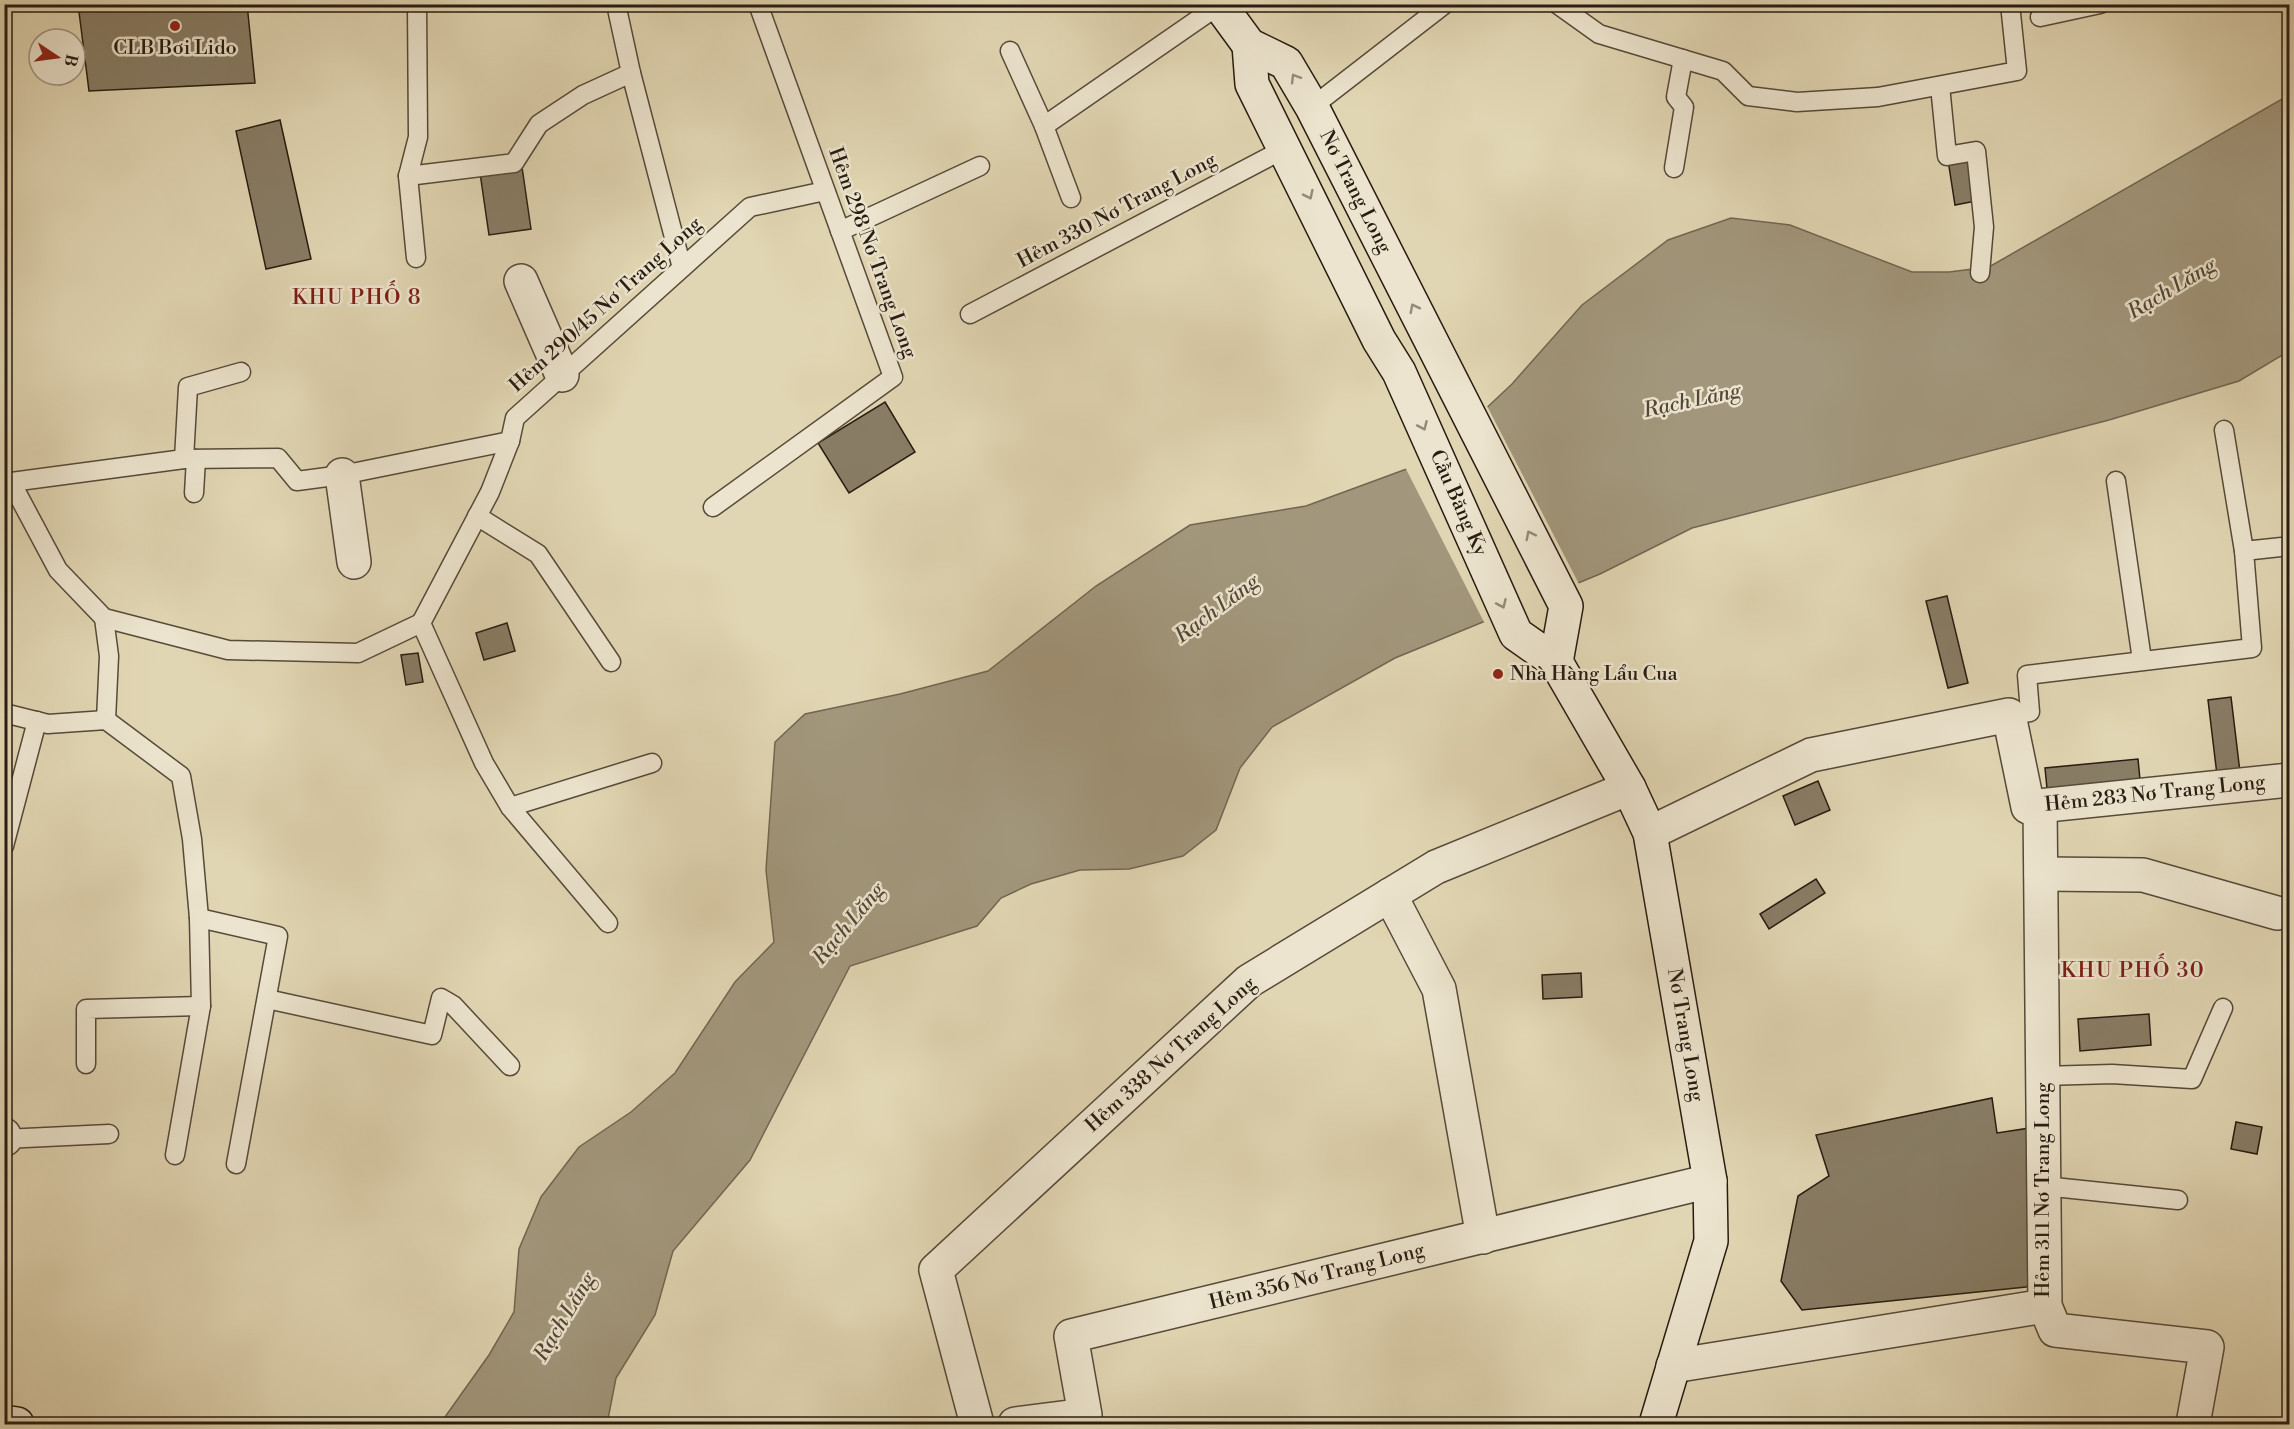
<svg xmlns="http://www.w3.org/2000/svg" width="2294" height="1429" font-family="'Libre Bodoni',serif">
  <rect width="100%" height="100%" fill="#e1d6b3"/>
  <filter id="stains"><feTurbulence type="fractalNoise" baseFrequency=".00333" numOctaves="4"/><feColorMatrix values="0 0 0 0 .2 0 0 0 0 .09 0 0 0 0 .02 0 0 0 .5 -.17"/></filter>
  <radialGradient id="worn" r=".72"><stop offset=".6" stop-color="#630" stop-opacity="0"/><stop offset="1" stop-color="#630" stop-opacity=".3"/></radialGradient>
  <!-- water -->
  <path fill="#a2977c" stroke="#716652" stroke-width="1.5" d="M2289,95v256l-50,30 -130,39 -417,108 -92,46 -205,84 -123,69 -32,41 -24,62 -33,26 -54,13 -49,1 -49,14 -30,14 -24,28 -127,40 -100,194 -77,91 -18,64 -39,63 -9,46h-167l49,-69 25,-43 5,-63 22,-52 38,-50 52,-35 44,-39 60,-91 39,-40 -8,-72 9,-128 30,-28 95,-20 88,-23 108,-85 94,-61 116,-19 125,-46 81,-76 70,-79 86,-65 63,-22 59,7 122,47h37l40,-5z"/>
  <!-- pier -->
  <path fill="#e1d6b3" d="M1486,404l94,182 -95,38 -80,-157 24,-9z"/>
  <!-- building -->
  <g fill="#887d66" stroke="#281c12" stroke-width="1.5">
    <path d="M78,4h169l8,79 -166,8z"/>
    <path d="M280,120l31,139 -45,10 -30,-138z"/>
    <path d="M1968,157l8,44 -21,4 -7,-45z"/>
    <path d="M522,167l9,62 -42,6 -9,-62z"/>
    <path d="M885,402l30,50 -66,41 -31,-50z"/>
    <path d="M1947,596l21,87 -20,5 -22,-87z"/>
    <path d="M507,623l8,28 -31,9 -8,-27z"/>
    <path d="M418,653l5,29 -17,3 -5,-30z"/>
    <path d="M2231,697l9,75 -23,3 -9,-75z"/>
    <path d="M2138,759l3,31 -93,9 -3,-31z"/>
    <path d="M1818,781l12,29 -35,15 -12,-29z"/>
    <path d="M1816,879l9,14 -56,36 -9,-15z"/>
    <path d="M1581,973l1,24 -39,2 -1,-24z"/>
    <path d="M2149,1014l2,31 -71,6 -2,-32z"/>
    <path d="M1992,1098l5,35 46,-7 2,143 -19,18 -224,23 -21,-29 17,-85 31,-20 -13,-41z"/>
    <path d="M2236,1122l26,5 -5,27 -26,-5z"/>
  </g>
  <g fill="none" stroke-linecap="round" stroke-linejoin="round">
    <defs>
      <g id="lane">
        <path d="M616,4l15,69 51,195"/>
        <path d="M1557,4l42,30 124,37 25,25 49,6 81,-5 139,-26 -7,-67"/>
        <path d="M2040,17l60,-13"/>
        <path d="M1010,51l34,75 27,72"/>
        <path d="M1940,86l7,70 29,-5 8,76 -4,46"/>
        <path d="M1312,107l133,-103"/>
        <path d="M1044,126l175,-121"/>
        <path d="M1674,168l10,-61 -8,-10 7,-38"/>
        <path d="M408,176l106,-13 25,-39 44,-29 48,-22"/>
        <path d="M840,231l140,-65"/>
        <path d="M416,258l-8,-82 10,-39 -1,-133"/>
        <path d="M970,314l316,-166"/>
        <path d="M2224,430l20,121"/>
        <path d="M510,441l-20,51 -69,131 63,140 26,44 98,116"/>
        <path d="M184,459l4,-72 53,-15"/>
        <path d="M2116,481l26,179"/>
        <path d="M11,482l47,88 46,48 124,32 130,3 63,-30"/>
        <path d="M4,483l180,-24 94,-1 19,23 45,-6 168,-34 5,-23 235,-211 75,-16"/>
        <path d="M194,493l2,-34"/>
        <path d="M713,507l180,-130 -135,-373"/>
        <path d="M477,516l61,38 73,108"/>
        <path d="M104,618l5,38 -3,64"/>
        <path d="M4,713l44,11 58,-4 75,56 11,63 7,79 2,88 -26,149"/>
        <path d="M2009,715l21,-3 -3,-37 225,-27 -8,-97 46,-5"/>
        <path d="M510,807l142,-44"/>
        <path d="M4,846l33,-125"/>
        <path d="M199,918l79,18 -42,228"/>
        <path d="M267,999l165,36 9,-37 12,7 57,61"/>
        <path d="M86,1064v-55l115,-3"/>
        <path d="M2043,1076l69,-2 80,5 31,-71"/>
        <path d="M4,1139l105,-5"/>
        <path d="M2044,1186l134,14"/>
      </g>
      <g id="street">
        <path d="M521,281l41,94"/>
        <path d="M342,475l12,87"/>
        <path d="M2040,806l5,500 10,24 152,17 -14,77"/>
        <path d="M1650,833l161,-78 198,-40 19,92 262,-27"/>
        <path d="M2041,874l102,1 134,38"/>
        <path d="M1390,895l49,94 44,248"/>
        <path d="M4,1135l1,4"/>
        <path d="M1673,1366l372,-60"/>
        <path d="M977,1424l-41,-154 313,-289 187,-114 193,-79"/>
        <path d="M1015,1424l70,-9 -14,-79 639,-155"/>
      </g>
      <g id="secondary">
        <path d="M1219,4l30,41 37,18 26,44 254,499 -10,56"/>
        <path d="M1249,45l3,39 127,256 20,32 117,262 40,28 73,126 21,45 60,348 1,60 -55,183"/>
        <path d="M4,1422l13,2"/>
      </g>
    </defs>
    <!-- lane casing -->
    <use href="#lane" stroke="#564a3a" stroke-width="21"/>
    <!-- street casing -->
    <use href="#street" stroke="#564a3a" stroke-width="36"/>
    <!-- secondary casing -->
    <use href="#secondary" stroke="#281c12" stroke-width="36"/>
    <!-- lane -->
    <use href="#lane" stroke="#ece4ce" stroke-width="18"/>
    <!-- street -->
    <use href="#street" stroke="#ece4ce" stroke-width="33"/>
    <!-- secondary -->
    <use href="#secondary" stroke="#ece4ce" stroke-width="33"/>
  </g>
  <!-- one-way arrows -->
  <defs><path id="oneway-chevron" d="M-2-3.5L2.5 0L-2 3.5" fill="none" stroke-width="1.6" stroke-linecap="round" stroke-linejoin="round" transform="scale(1.5)"/></defs>
  <g stroke="#948a79">
    <use href="#oneway-chevron" transform="translate(1295 78) rotate(-121)"/>
    <use href="#oneway-chevron" transform="translate(1309 195) rotate(64)"/>
    <use href="#oneway-chevron" transform="translate(1414 308) rotate(-117)"/>
    <use href="#oneway-chevron" transform="translate(1423 426) rotate(66)"/>
    <use href="#oneway-chevron" transform="translate(1530 535) rotate(-117)"/>
    <use href="#oneway-chevron" transform="translate(1502 604) rotate(66)"/>
  </g>
  <!-- markers -->
  <g fill="#8f2418" stroke="#ece4ce" stroke-width="2">
    <circle cx="175" cy="26" r="6"/>
    <circle cx="1498" cy="674" r="6"/>
  </g>
  <g text-anchor="middle" dominant-baseline="central" stroke-width="5" stroke-linejoin="round" paint-order="stroke">
    <!-- poi labels -->
    <g font-size="20" fill="#281c12" stroke="#ece4ce">
      <text x="175" y="48">CLB Bơi Lido</text>
      <text x="1510" y="674" text-anchor="start">Nhà Hàng Lẩu Cua</text>
    </g>
    <!-- street labels -->
    <g font-size="20" fill="#281c12" stroke="#ece4ce">
      <text transform="translate(1355 192) rotate(63)">Nơ Trang Long</text>
      <text transform="translate(1117 211) rotate(-28)">Hẻm 330 Nơ Trang Long</text>
      <text transform="translate(872 253) rotate(70)">Hẻm 298 Nơ Trang Long</text>
      <text transform="translate(606 305) rotate(-42)">Hẻm 290/45 Nơ Trang Long</text>
      <text transform="translate(1458 503) rotate(66)">Cầu Băng Ky</text>
      <text transform="translate(2155 794) rotate(-6)">Hẻm 283 Nơ Trang Long</text>
      <text transform="translate(1685 1035) rotate(80)">Nơ Trang Long</text>
      <text transform="translate(1171 1055) rotate(-42)">Hẻm 338 Nơ Trang Long</text>
      <text transform="translate(2043 1190) rotate(-90)">Hẻm 311 Nơ Trang Long</text>
      <text transform="translate(1317 1277) rotate(-14)">Hẻm 356 Nơ Trang Long</text>
    </g>
    <!-- water labels -->
    <g font-size="21" font-style="italic" fill="#534737" stroke="#ece4ce">
      <text transform="translate(2172 289) rotate(-31)">Rạch Lăng</text>
      <text transform="translate(1692 401) rotate(-12)">Rạch Lăng</text>
      <text transform="translate(1217 609) rotate(-37)">Rạch Lăng</text>
      <text transform="translate(849 924) rotate(-50)">Rạch Lăng</text>
      <text transform="translate(565 1317) rotate(-59)">Rạch Lăng</text>
    </g>
    <!-- neighbourhood labels -->
    <g font-size="21" letter-spacing="1.5" fill="#7a1f14" stroke="#ece4ce">
      <text x="357" y="298">KHU PHỐ 8</text>
      <text x="2133" y="971">KHU PHỐ 30</text>
    </g>
  </g>
  <!-- margin -->
  <rect width="2294" height="1429" fill="none" stroke="#e1d6b3" stroke-width="24"/>
  <rect x="6" y="6" width="2282" height="1417" fill="none" stroke="#281c12" stroke-width="3"/>
  <rect x="12" y="12" width="2270" height="1405" fill="none" stroke="#281c12" stroke-width="1.5"/>
  <!-- north arrow -->
  <g transform="translate(57 57) rotate(103)"><circle r="28" fill="#ece4ce" stroke="#9e9483" stroke-width="1.5"/>
  <path d="M0-4.5L10 22L0 15L-10 22Z" fill="#8f2418"/>
  <text y="-9" font-size="16" font-weight="bold" text-anchor="middle" fill="#281c12">B</text>
  </g>
  <rect width="100%" height="100%" filter="url(#stains)"/>
  <rect width="100%" height="100%" fill="url(#worn)"/>
</svg>
